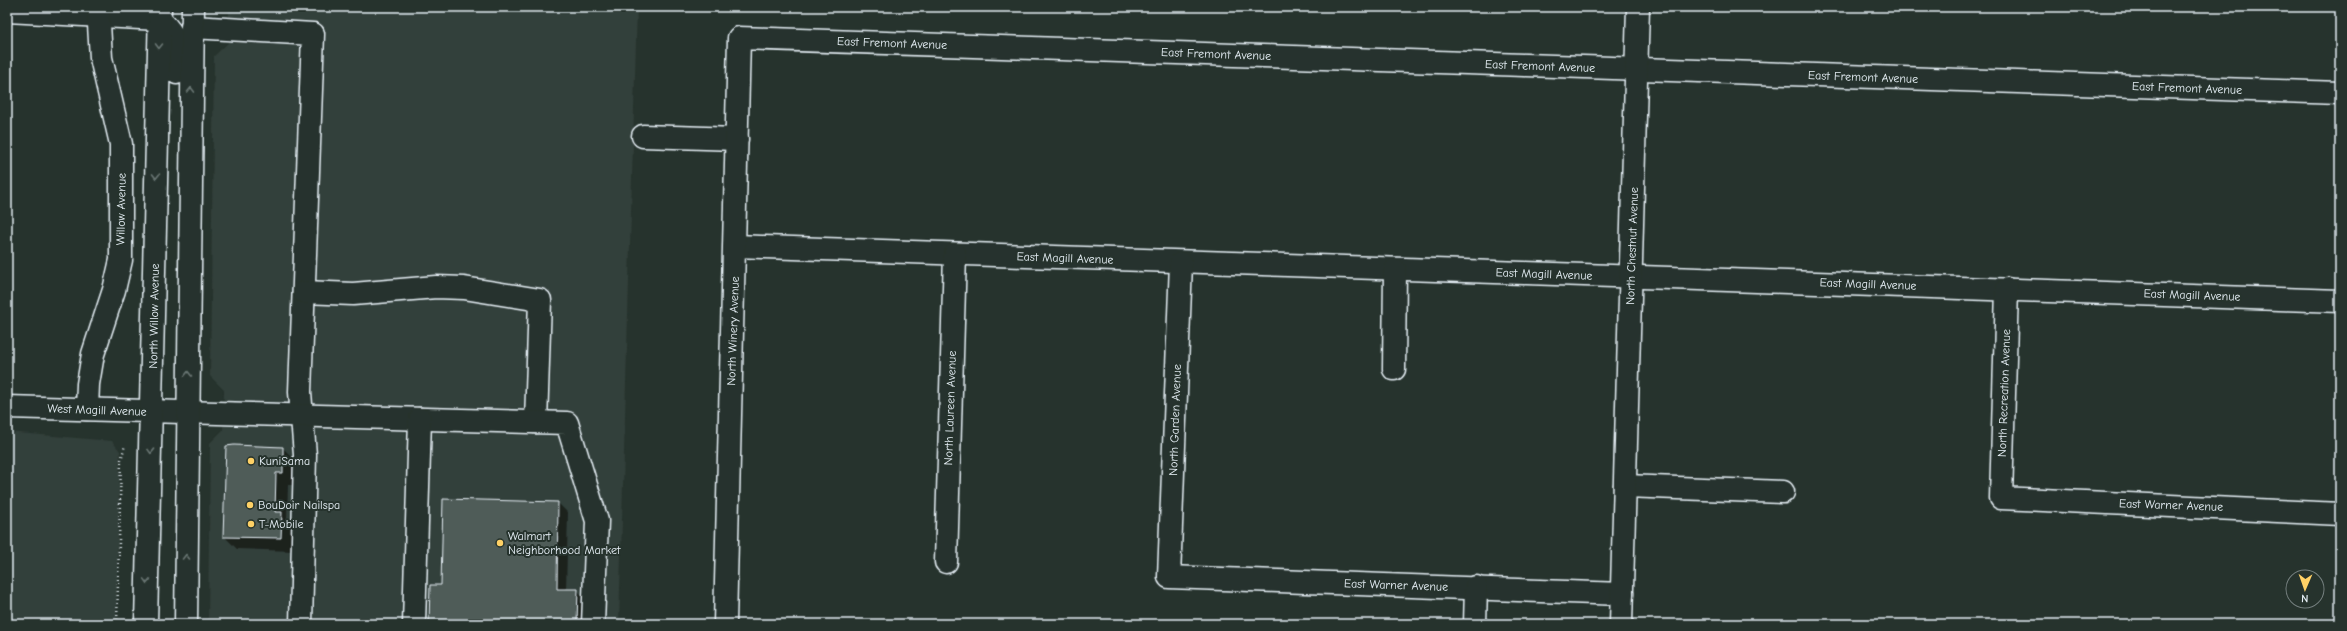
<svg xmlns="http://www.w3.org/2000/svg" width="2347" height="631" font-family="'Comic Neue',sans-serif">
  <rect width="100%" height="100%" fill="#26332d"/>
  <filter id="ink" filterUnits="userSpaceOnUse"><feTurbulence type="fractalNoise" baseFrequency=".025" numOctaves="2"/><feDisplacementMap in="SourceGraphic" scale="8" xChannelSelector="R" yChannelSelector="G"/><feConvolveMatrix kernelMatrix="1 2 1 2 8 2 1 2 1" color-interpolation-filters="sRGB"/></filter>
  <g filter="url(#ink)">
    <!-- built -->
    <g fill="#333f3a">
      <path d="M229,7h408l-18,617h-411l2,-181 13,-13 1,-40 -14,-14 4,-320 14,-13z"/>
      <path d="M7,432l105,9 8,10 -4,173h-109z"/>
    </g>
    <!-- shadow -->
    <g fill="#0007">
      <path d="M283,448l13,13 -1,24h-7l-1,34 7,7v25l-57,-2 -13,-13z"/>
      <path d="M558,503l10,10 -2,77h11l10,10v24h-157l12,-38z"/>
    </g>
    <!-- building -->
    <g fill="#505c59" stroke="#e8f1f8">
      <path d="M234,445l49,2v26h-7l-1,39h7l-1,26 -58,-1 3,-91z"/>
      <path d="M443,499l115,3 -1,87h21l-1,35h-148l1,-39h11z"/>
    </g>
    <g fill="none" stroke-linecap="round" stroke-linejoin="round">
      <defs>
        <g id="minor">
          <path d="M7,11l152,8"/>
          <path d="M192,27l121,7 -13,358 5,63 -4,169"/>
          <path d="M643,136l94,3"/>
          <path d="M735,246l1605,55"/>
          <path d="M1181,263l-12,314 453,17"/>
          <path d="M2007,289l-6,209 339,16"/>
          <path d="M304,292l49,2 83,-7 28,1 76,12 -4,122"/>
          <path d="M1394,369l1,-99"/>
          <path d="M7,407l560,16 30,98 -4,103"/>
          <path d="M87,409l1,-25 5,-30 21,-64 7,-30v-116l-20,-86 -3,-51"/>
          <path d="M1625,486l158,6"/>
          <path d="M946,562l9,-308"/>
          <path d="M414,624l6,-205"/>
          <path d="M725,624l14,-586 1601,55"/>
          <path d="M1475,624l1,-37"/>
          <path d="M1621,624l17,-617"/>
        </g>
        <g id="major">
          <path d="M159,19c20,18 19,28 18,54"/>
          <path d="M146,624l14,-617"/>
          <path d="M186,624l7,-617"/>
        </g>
      </defs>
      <!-- minor casing -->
      <use href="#minor" stroke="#e8f1f8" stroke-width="25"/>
      <!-- major casing -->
      <use href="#major" stroke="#e8f1f8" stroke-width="25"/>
      <!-- path -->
      <path stroke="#e8f1f8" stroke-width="2.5" stroke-dasharray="1 3" stroke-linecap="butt" d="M117,624l4,-164 4,-15"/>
      <!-- minor -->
      <use href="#minor" stroke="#26332d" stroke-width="22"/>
      <!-- major -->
      <use href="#major" stroke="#26332d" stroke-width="22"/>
    </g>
    <!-- one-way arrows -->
    <defs><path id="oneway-chevron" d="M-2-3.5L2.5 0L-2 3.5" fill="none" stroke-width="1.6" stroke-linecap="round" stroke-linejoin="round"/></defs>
    <g stroke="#6a7674">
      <use href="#oneway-chevron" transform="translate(159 46) rotate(91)"/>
      <use href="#oneway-chevron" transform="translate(191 90) rotate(-89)"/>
      <use href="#oneway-chevron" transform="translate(156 176) rotate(91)"/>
      <use href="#oneway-chevron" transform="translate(188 374) rotate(-90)"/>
      <use href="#oneway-chevron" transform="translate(151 451) rotate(92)"/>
      <use href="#oneway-chevron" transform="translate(186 557) rotate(-90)"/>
      <use href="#oneway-chevron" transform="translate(147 581) rotate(92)"/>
    </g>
  </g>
  <!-- markers -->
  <g fill="#ffd166" stroke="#26332d" stroke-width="1.5">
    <circle cx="251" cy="461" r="4"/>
    <circle cx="250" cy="505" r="4"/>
    <circle cx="251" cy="524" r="4"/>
    <circle cx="500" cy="543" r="4"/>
  </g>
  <g text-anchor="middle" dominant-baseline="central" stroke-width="4" stroke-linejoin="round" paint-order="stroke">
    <!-- street labels -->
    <g font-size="12" fill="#e8f1f8" stroke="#26332d">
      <text transform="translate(892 43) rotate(2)">East Fremont Avenue</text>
      <text transform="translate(1216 54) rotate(2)">East Fremont Avenue</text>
      <text transform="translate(1540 66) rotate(2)">East Fremont Avenue</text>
      <text transform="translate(1863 77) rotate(2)">East Fremont Avenue</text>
      <text transform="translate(2187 88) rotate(2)">East Fremont Avenue</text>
      <text transform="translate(121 209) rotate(-89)">Willow Avenue</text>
      <text transform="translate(1632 246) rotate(-88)">North Chestnut Avenue</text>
      <text transform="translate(1065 258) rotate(2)">East Magill Avenue</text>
      <text transform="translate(1544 274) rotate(2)">East Magill Avenue</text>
      <text transform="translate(1868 284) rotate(2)">East Magill Avenue</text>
      <text transform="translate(2192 295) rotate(2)">East Magill Avenue</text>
      <text transform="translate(154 316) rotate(-89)">North Willow Avenue</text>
      <text transform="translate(733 331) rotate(-88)">North Winery Avenue</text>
      <text transform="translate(2004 393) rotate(-88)">North Recreation Avenue</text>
      <text transform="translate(950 408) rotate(-88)">North Laureen Avenue</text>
      <text transform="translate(97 410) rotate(2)">West Magill Avenue</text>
      <text transform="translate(1175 420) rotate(-88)">North Garden Avenue</text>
      <text transform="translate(2171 505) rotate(2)">East Warner Avenue</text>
      <text transform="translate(1396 585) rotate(2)">East Warner Avenue</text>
    </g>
    <!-- poi labels -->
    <g font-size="12" fill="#e8f1f8" stroke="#26332d" text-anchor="start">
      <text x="259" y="461">KuniSama</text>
      <text x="258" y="505">BouDoir Nailspa</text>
      <text x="259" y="524">T-Mobile</text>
      <text x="508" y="536">Walmart<tspan x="508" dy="14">Neighborhood Market</tspan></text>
    </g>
  </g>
  <!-- margin -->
  <rect width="2347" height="631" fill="none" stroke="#26332d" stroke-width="24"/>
  <rect x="12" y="12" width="2323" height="607" fill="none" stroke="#e8f1f8" stroke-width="1.5" filter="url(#ink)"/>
  <!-- north arrow -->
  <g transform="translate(2305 589) rotate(182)"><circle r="19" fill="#26332d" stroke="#747f7e"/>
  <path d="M0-3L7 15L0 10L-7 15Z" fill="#ffd166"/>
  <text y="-6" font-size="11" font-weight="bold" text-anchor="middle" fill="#e8f1f8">N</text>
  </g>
</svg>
